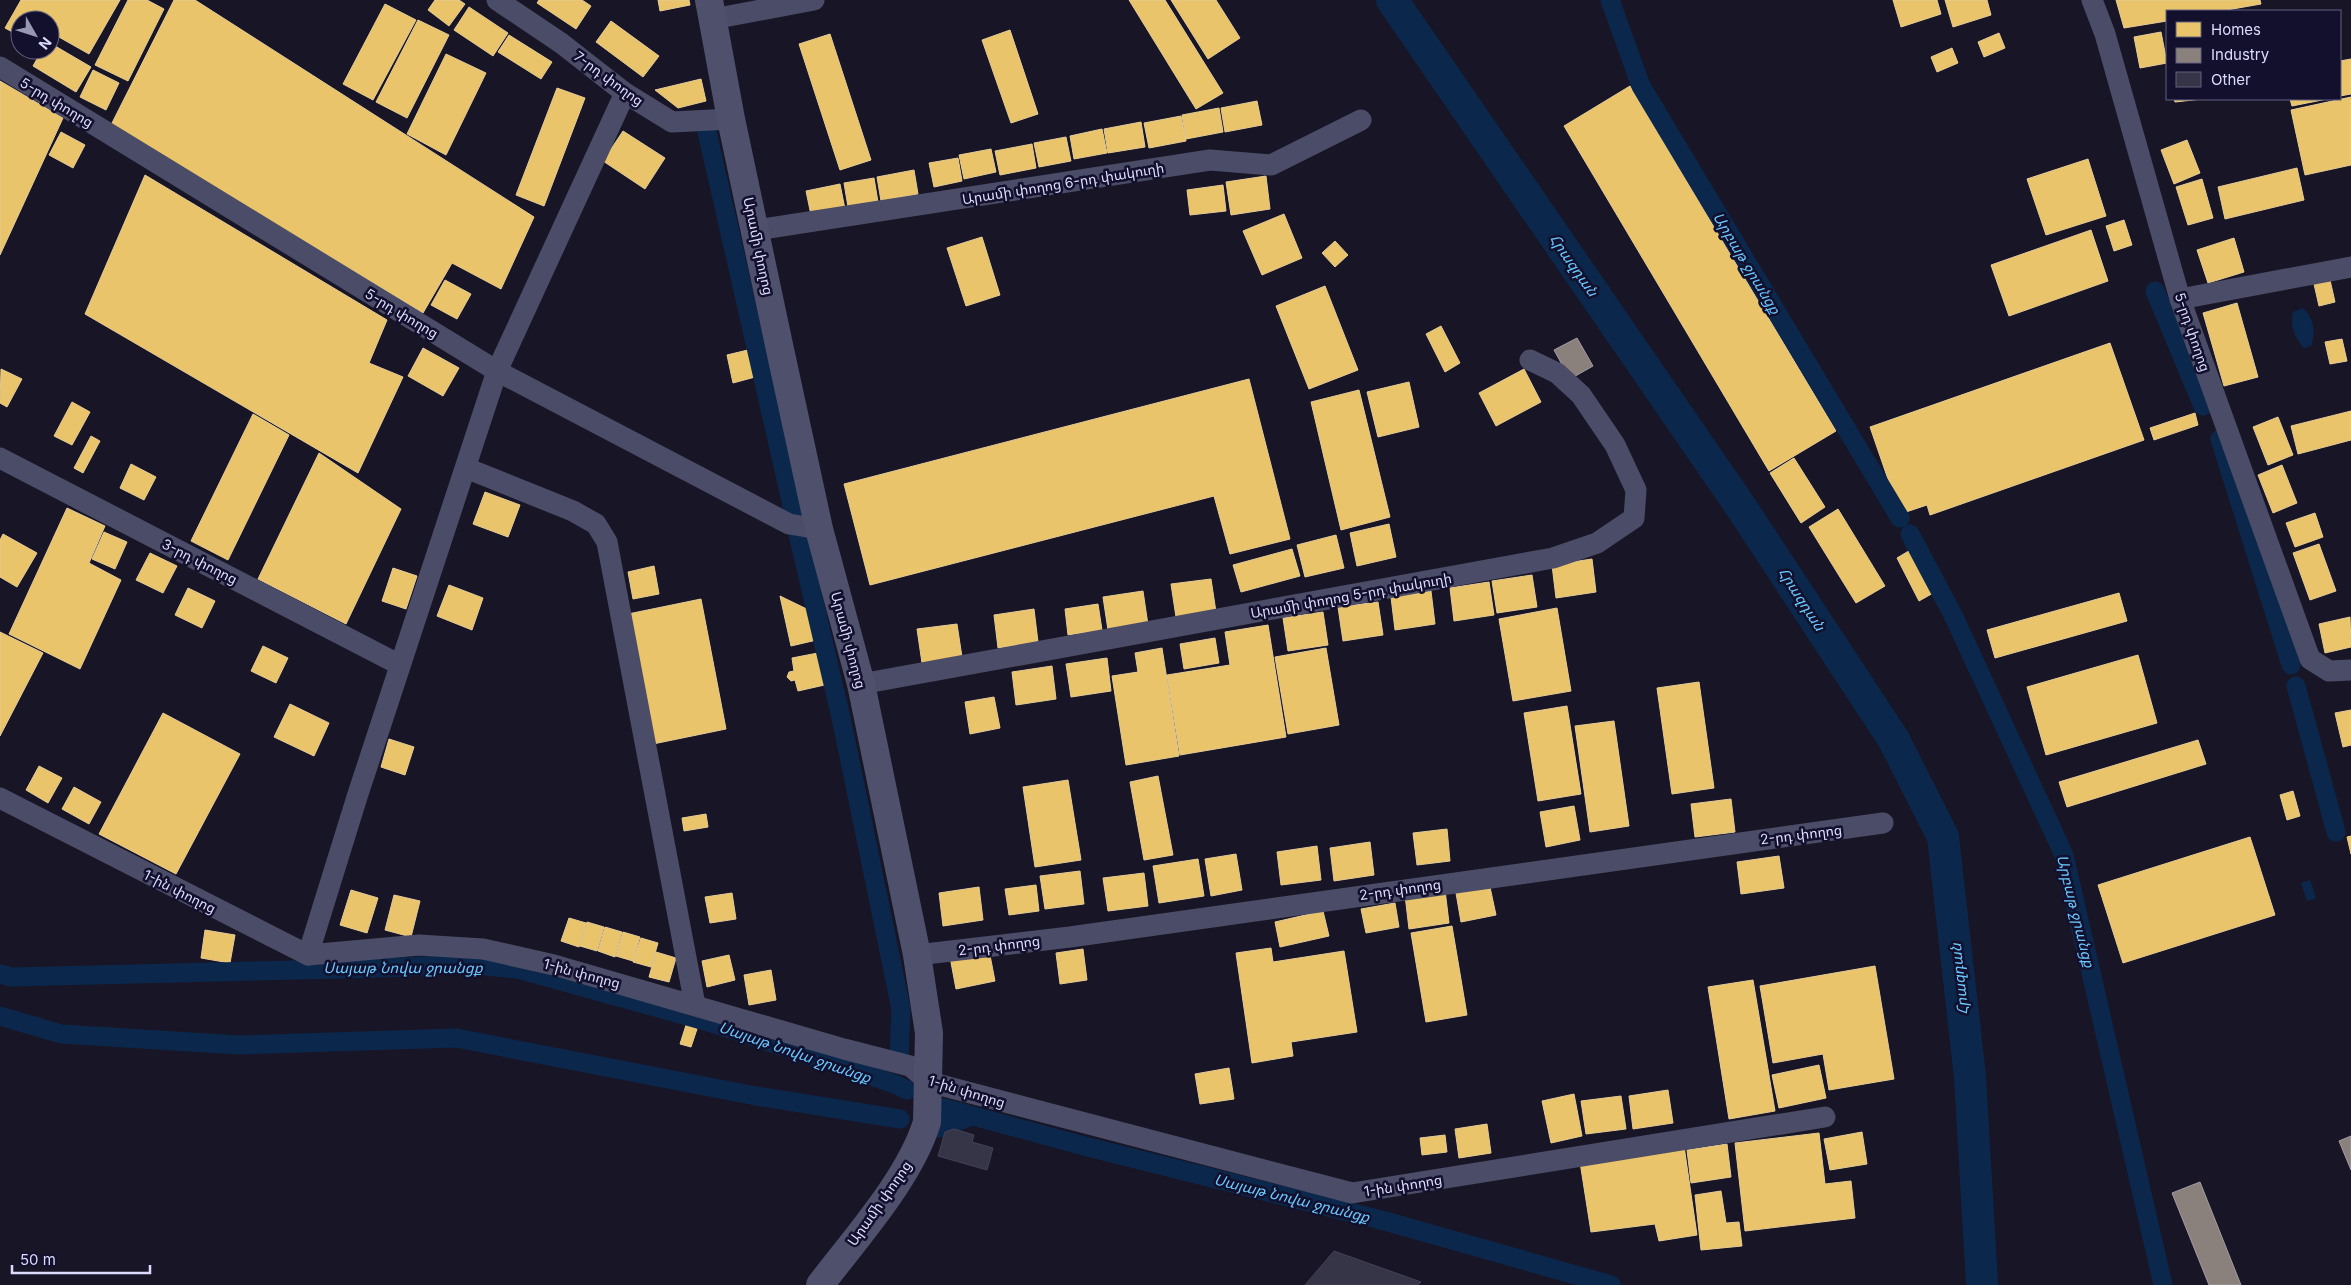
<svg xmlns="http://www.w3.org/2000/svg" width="2351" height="1285" font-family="Inter,'Noto Sans Armenian',sans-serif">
  <rect width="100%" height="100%" fill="#181626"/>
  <!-- water -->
  <g fill="#0b284c">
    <path d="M2303,308c11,10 13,24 8,38l-7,2c-10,-11 -14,-22 -11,-36z"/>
    <path d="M2310,880l6,18 -9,3 -6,-18z"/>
  </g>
  <!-- homes -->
  <g fill="#e9c46a" stroke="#e5cb97">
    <path d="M21,0h99l-31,54 -39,-22v-12h-30v16l-15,-8z"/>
    <path d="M128,0h19l17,9 -36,72 -33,-16z"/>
    <path d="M174,0h21l339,217 -33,72 -49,-26 -29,50 -312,-188z"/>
    <path d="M435,0h24l6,4 -16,22 -21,-16z"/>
    <path d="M539,0h43l9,6 -15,23 -39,-26z"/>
    <path d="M658,0h31l1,5 -30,6z"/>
    <path d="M1129,0h36l58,93 -27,16z"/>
    <path d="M1171,0h45l24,38 -32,21z"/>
    <path d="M1893,0h44l4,14 -40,13z"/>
    <path d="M1945,0h42l4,15 -38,12z"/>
    <path d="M2116,0h144l1,4 -40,7h-54v10l-43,7z"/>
    <path d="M385,4l31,16 -43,80 -30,-16z"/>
    <path d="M469,7l39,26 -15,23 -39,-26z"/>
    <path d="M418,20l31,15 -42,83 -31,-16z"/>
    <path d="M611,21l48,35 -16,21 -47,-35z"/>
    <path d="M1010,30l28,84 -27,9 -29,-83z"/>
    <path d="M2161,32l6,31 -27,5 -6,-31z"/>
    <path d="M1999,33l6,15 -21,9 -6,-15z"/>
    <path d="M830,34l41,126 -31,10 -41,-126z"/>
    <path d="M509,35l43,27 -11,17 -43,-27z"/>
    <path d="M50,43l41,24 -15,25 -43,-26 9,-16h8z"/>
    <path d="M1952,48l6,15 -21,9 -6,-15z"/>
    <path d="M446,54l40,19 -40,82 -39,-21z"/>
    <path d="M2351,59v35l-11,2v-35z"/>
    <path d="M93,70l26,13 -13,27 -26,-13z"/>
    <path d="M701,79l5,22 -28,7 -23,-18z"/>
    <path d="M0,81l63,37 -63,137z"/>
    <path d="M1630,86l206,345 -67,40 -205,-345z"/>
    <path d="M557,88l28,10 -41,108 -28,-11z"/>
    <path d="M2351,97v68l-46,10 -14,-65z"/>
    <path d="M2174,99h28l-27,3z"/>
    <path d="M2290,99h37l-35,7z"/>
    <path d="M1257,101l5,24 -37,7 -4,-24z"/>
    <path d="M1219,108l4,24 -37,7 -4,-24z"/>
    <path d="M1181,116l5,25 -37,7 -5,-25z"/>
    <path d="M1141,122l4,25 -37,6 -4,-24z"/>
    <path d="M1102,129l5,24 -33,6 -4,-23z"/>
    <path d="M623,131l42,27 -20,31 -42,-28z"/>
    <path d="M61,132l24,13 -12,23 -24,-13z"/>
    <path d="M1066,137l5,24 -32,6 -5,-24z"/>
    <path d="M2187,140l13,33 -26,11 -13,-34z"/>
    <path d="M1032,144l4,24 -36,7 -5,-24z"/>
    <path d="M991,149l5,23 -32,7 -5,-24z"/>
    <path d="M958,158l4,23 -28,6 -5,-24z"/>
    <path d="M2088,159l18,57 -60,19 -19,-56z"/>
    <path d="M2297,168l7,32 -79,19 -7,-32z"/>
    <path d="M914,170l4,24 -37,7 -4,-24z"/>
    <path d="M145,175l242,145 -18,43 34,14 -45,96 -273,-159z"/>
    <path d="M1266,176l4,33 -39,6 -5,-33z"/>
    <path d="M874,178l4,24 -30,5 -4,-24z"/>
    <path d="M2202,179l11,39 -25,7 -12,-38z"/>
    <path d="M840,184l5,25 -34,6 -5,-24z"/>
    <path d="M1223,185l3,26 -36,4 -3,-25z"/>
    <path d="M1284,214l18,44 -40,17 -19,-44z"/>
    <path d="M2124,220l8,25 -18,6 -8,-25z"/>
    <path d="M2091,230l17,51 -99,35 -18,-51z"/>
    <path d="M982,237l18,58 -34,11 -19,-58z"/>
    <path d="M2234,238l10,34 -36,11 -11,-33z"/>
    <path d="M1335,241l13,14 -13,12 -13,-14z"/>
    <path d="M445,280l26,14 -14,25 -26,-14z"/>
    <path d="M2330,280l5,22 -16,4 -5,-22z"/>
    <path d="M1325,286l33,84 -49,19 -33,-83z"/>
    <path d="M2237,303l21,74 -34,9 -21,-73z"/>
    <path d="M1441,326l19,37 -15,9 -19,-38z"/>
    <path d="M2342,339l5,22 -17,3 -5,-22z"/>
    <path d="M2110,343l34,97 -214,75 -3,-10 -27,9 -30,-87z"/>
    <path d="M423,348l36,20 -16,28 -35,-20z"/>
    <path d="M752,349l7,27 -26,7 -6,-28z"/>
    <path d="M1,369l21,10 -15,28 -7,-4z"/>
    <path d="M1524,369l17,33 -45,24 -17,-33z"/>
    <path d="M1249,379l41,160 -60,15 -16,-58 -344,89 -26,-101z"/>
    <path d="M1409,382l10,45 -41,10 -11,-45z"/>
    <path d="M1359,390l31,127 -49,13 -30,-128z"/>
    <path d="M72,402l18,10 -18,33 -18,-9z"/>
    <path d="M2351,411v29l-53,14 -7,-28z"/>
    <path d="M2195,413l3,12 -44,15 -4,-12z"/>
    <path d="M253,414l36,21 -61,125 -37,-19z"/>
    <path d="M2278,417l15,38 -25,10 -15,-38z"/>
    <path d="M91,436l9,5 -17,32 -9,-5z"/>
    <path d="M319,453l82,56 -55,115 -88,-45z"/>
    <path d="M1794,458l31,49 -24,16 -31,-50z"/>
    <path d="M131,464l25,13 -12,23 -24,-12z"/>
    <path d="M2282,465l15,38 -24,10 -15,-38z"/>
    <path d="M485,492l35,13 -12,32 -35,-13z"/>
    <path d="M67,508l38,18 -16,37 32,17 -41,89 -71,-35z"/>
    <path d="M1838,509l47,77 -29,17 -47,-76z"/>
    <path d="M2315,513l8,24 -28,10 -9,-24z"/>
    <path d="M1389,524l7,33 -39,9 -7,-33z"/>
    <path d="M104,532l23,10 -12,27 -23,-10z"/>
    <path d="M3,534l34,19 -20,34 -17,-10v-37z"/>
    <path d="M1336,535l8,33 -39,9 -8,-32z"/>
    <path d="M2319,544l17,47 -26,9 -17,-47z"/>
    <path d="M1292,549l8,27 -59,16 -8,-27z"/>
    <path d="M1912,549l23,43 -16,9 -22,-43z"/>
    <path d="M150,553l27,13 -14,27 -27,-13z"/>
    <path d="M1592,559l4,33 -40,6 -4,-33z"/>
    <path d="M654,566l5,28 -26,5 -5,-27z"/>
    <path d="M393,568l24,8 -11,33 -24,-8z"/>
    <path d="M1532,575l5,32 -40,6 -5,-32z"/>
    <path d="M1211,579l5,33 -40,5 -5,-33z"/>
    <path d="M1489,582l5,33 -40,6 -4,-33z"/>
    <path d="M449,585l34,13 -11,32 -35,-14z"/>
    <path d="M188,588l27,13 -13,27 -27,-13z"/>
    <path d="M1143,591l5,34 -40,5 -5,-33z"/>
    <path d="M1431,591l4,33 -40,6 -4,-33z"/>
    <path d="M2119,593l8,28 -132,37 -8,-28z"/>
    <path d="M780,596l35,17 6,26 -30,7z"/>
    <path d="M701,599l25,130 -73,15 -25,-130z"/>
    <path d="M1378,602l5,33 -40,6 -5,-34z"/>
    <path d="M1098,604l4,26 -34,5 -3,-26z"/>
    <path d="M1557,608l14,83 -58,10 -14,-82z"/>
    <path d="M1034,609l4,33 -40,6 -4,-33z"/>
    <path d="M1323,612l5,33 -40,6 -5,-33z"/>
    <path d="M2350,617l1,30 -26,6 -6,-29z"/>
    <path d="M957,624l5,33 -40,6 -5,-34z"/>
    <path d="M1268,625l18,112 -106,18 -13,-80 63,-10 -5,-33z"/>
    <path d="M0,632l43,21 -43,83z"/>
    <path d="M1215,638l4,25 -35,6 -4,-25z"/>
    <path d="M263,646l25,12 -12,25 -25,-12z"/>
    <path d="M1162,648l17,108 -53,9 -14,-89 26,-4 -3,-19z"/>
    <path d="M1326,648l13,77 -51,9 -13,-77z"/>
    <path d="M823,652l6,32 -31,7 -3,-11 -4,1 -4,-4 2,-5 5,-1 -2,-13z"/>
    <path d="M2138,655l19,68 -111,32 -19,-68z"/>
    <path d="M1107,658l4,33 -40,6 -5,-33z"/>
    <path d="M1052,666l4,33 -40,6 -4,-33z"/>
    <path d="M1699,682l15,106 -42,6 -15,-106z"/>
    <path d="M994,697l6,31 -30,6 -5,-32z"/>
    <path d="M290,704l39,19 -15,33 -40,-19z"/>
    <path d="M1567,706l14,88 -43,7 -14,-88z"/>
    <path d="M2351,710v35l-8,2 -8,-34z"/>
    <path d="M163,713l77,41 -64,120 -77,-40z"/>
    <path d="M1614,721l15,105 -39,6 -15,-106z"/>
    <path d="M389,739l25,8 -9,28 -24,-8z"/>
    <path d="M2198,740l8,24 -139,43 -8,-25z"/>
    <path d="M39,766l23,12 -14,25 -22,-13z"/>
    <path d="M1158,776l15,79 -29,5 -14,-78z"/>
    <path d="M1068,780l13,80 -46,7 -12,-80z"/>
    <path d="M74,787l27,15 -12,22 -27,-15z"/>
    <path d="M2293,791l7,25 -13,4 -7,-25z"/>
    <path d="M1731,799l4,33 -40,5 -4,-33z"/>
    <path d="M1574,806l6,34 -34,7 -6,-35z"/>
    <path d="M706,814l2,13 -24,4 -2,-13z"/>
    <path d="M1447,829l3,32 -33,4 -4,-32z"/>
    <path d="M2351,836v18l-4,-17z"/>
    <path d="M2250,837l25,78 -152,48 -25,-78z"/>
    <path d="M1370,842l4,33 -40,6 -4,-33z"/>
    <path d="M1317,846l4,34 -40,5 -4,-33z"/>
    <path d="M1236,854l6,36 -31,6 -6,-37z"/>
    <path d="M1779,856l5,32 -43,6 -4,-32z"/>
    <path d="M1198,859l6,37 -45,7 -6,-37z"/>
    <path d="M1080,871l4,33 -39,5 -5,-33z"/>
    <path d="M1144,873l4,33 -40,5 -5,-33z"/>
    <path d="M1036,885l3,26 -30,4 -4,-26z"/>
    <path d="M979,887l4,33 -40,6 -4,-33z"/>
    <path d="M1490,887l6,28 -35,7 -5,-29z"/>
    <path d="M351,890l27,8 -11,35 -27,-8z"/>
    <path d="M1445,890l4,33 -40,6 -4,-34z"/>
    <path d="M732,893l4,26 -26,4 -5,-26z"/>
    <path d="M394,895l26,6 -9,36 -26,-7z"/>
    <path d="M1395,903l4,24 -33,6 -5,-24z"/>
    <path d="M1323,911l6,25 -49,11 -5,-25z"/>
    <path d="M569,918l17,5 -7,24 -18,-6z"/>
    <path d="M587,922l17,5 -7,24 -17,-5z"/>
    <path d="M1452,926l15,89 -41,7 -15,-89z"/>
    <path d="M605,927l17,5 -7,25 -17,-6z"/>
    <path d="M205,930l30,5 -5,28 -29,-5z"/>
    <path d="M623,932l17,5 -7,24 -17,-5z"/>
    <path d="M641,938l17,5 -7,24 -18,-5z"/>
    <path d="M1271,948l2,14 71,-11 13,81 -66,10 2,14 -41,7 -16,-110z"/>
    <path d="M1083,949l4,31 -27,4 -4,-31z"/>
    <path d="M989,950l6,31 -39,8 -6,-32z"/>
    <path d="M656,952l20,6 -7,24 -20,-5z"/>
    <path d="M729,955l6,25 -28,7 -5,-26z"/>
    <path d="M1875,966l19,113 -65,11 -6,-36 -50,9 -13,-77z"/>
    <path d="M771,970l5,30 -27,5 -5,-30z"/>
    <path d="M1753,980l22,131 -46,8 -21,-132z"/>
    <path d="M686,1025l11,4 -6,18 -11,-3z"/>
    <path d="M1819,1065l7,33 -47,10 -7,-33z"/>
    <path d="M1229,1068l5,31 -34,5 -5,-30z"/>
    <path d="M1668,1090l5,33 -40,6 -4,-33z"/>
    <path d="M1574,1094l8,42 -31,7 -9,-42z"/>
    <path d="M1621,1096l5,33 -40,5 -5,-33z"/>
    <path d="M1487,1124l4,29 -32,5 -4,-29z"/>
    <path d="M1862,1132l5,32 -37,6 -6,-31z"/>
    <path d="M1819,1133l6,51 26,-3 4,37 -110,13 -10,-88z"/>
    <path d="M1445,1135l2,17 -25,3 -2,-17z"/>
    <path d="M1727,1144l4,33 -40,6 -4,-33z"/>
    <path d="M1684,1146l13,89 -38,6 -4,-17 -64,8 -11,-70z"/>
    <path d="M1721,1191l5,32 13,-1 3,24 -41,4 -6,-55z"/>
  </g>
  <!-- industry -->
  <g fill="#8a817c" stroke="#a39ca3">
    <path d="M1577,338l16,28 -23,13 -16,-29z"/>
    <path d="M2351,1136v34l-12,-29z"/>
    <path d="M2200,1182l41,103h-32l-37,-92z"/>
  </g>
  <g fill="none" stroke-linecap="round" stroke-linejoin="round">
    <!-- canal -->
    <g stroke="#0b284c" stroke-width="19">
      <path d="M1610,0l31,86 259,432"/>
      <path d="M707,132l87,382"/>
      <path d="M2155,291l48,115"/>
      <path d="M2220,439l71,226"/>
      <path d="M798,534l44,188 59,287 -2,50"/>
      <path d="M1910,534l43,81 111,240 99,430"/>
      <path d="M2296,686l40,146"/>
      <path d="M0,974l11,3 372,-9 76,-4 59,5 191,53 186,62 12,6"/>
      <path d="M0,1016l61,18 178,11 217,-7 300,58 144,23"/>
      <path d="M944,1108l144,39 297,74 226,64"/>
      <path d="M939,1128l33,-12"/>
    </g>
    <!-- river -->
    <path stroke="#0b284c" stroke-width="32" d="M1392,0l349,507 153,233 49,97 27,240 12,208"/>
  </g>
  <!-- building -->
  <g fill="#363447" stroke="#444158">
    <path d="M954,1129l20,6 -2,7 21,6 -6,22 -49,-14 7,-24z"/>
    <path d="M1334,1251l87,31 -3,3h-113z"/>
  </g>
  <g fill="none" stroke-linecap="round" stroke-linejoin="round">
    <!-- minor -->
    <g stroke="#4b4c67" stroke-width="21">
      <path d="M497,0l64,43 64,50 47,29 59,-3"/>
      <path d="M2092,0l13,34 75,265 130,360 19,12 22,-1"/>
      <path d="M713,19l101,-19"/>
      <path d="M0,67l497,304 292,153 30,5"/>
      <path d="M756,230l454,-70 61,5 90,-45"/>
      <path d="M2180,299l171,-32"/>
      <path d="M0,458l400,207"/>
      <path d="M466,468l107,43 23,13 11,18 88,463"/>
      <path d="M861,684l692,-126 44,-15 37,-25 2,-28 -21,-45 -34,-50 -24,-22 -27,-13"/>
      <path d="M0,798l308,157 111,-10 64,4 71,16 290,84 66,17 19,16 423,111 473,-76"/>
      <path d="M308,955l49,-158 140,-426 128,-278"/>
      <path d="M917,955l153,-18 813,-114"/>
    </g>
    <!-- secondary -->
    <path stroke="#4f516c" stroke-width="28" d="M709,0l22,119 48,226 40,184 42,155 56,271 12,78 -2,89c-17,56 -72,117 -107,163"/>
  </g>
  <g text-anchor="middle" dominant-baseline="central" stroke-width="5" stroke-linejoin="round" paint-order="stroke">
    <!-- street labels -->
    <g font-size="14" fill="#dcdbff" stroke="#12102c">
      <text transform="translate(609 78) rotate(36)">7-րդ փողոց</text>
      <text transform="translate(57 102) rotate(31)">5-րդ փողոց</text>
      <text transform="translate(1063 183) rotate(-9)">Արամի փողոց 6-րդ փակուղի</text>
      <text transform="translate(759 246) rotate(78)">Արամի փողոց</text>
      <text transform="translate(402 313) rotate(31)">5-րդ փողոց</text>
      <text transform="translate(2193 332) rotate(71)">5-րդ փողոց</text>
      <text transform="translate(200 561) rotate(27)">3-րդ փողոց</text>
      <text transform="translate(1351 595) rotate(-10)">Արամի փողոց 5-րդ փակուղի</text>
      <text transform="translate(849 640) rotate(75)">Արամի փողոց</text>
      <text transform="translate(1801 834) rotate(-7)">2-րդ փողոց</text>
      <text transform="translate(1400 889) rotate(-8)">2-րդ փողոց</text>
      <text transform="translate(180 891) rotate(27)">1-ին փողոց</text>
      <text transform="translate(999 945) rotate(-7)">2-րդ փողոց</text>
      <text transform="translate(582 973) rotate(15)">1-ին փողոց</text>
      <text transform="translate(967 1091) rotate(17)">1-ին փողոց</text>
      <text transform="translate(1403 1185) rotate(-9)">1-ին փողոց</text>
      <text transform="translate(879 1203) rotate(-55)">Արամի փողոց</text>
    </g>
    <!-- water labels -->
    <g font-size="15" font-style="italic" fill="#69c7ff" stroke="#12102c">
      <text transform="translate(1747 263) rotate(59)">Արբաթ ջրանցք</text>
      <text transform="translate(1574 265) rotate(55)">Հրազդան</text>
      <text transform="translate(1802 599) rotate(57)">Հրազդան</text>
      <text transform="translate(2076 911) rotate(76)">Արբաթ ջրանցք</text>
      <text x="403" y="967">Սայաթ Նովա ջրանցք</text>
      <text transform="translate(1959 979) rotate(-96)">Հրազդան</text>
      <text transform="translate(795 1052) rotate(19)">Սայաթ Նովա ջրանցք</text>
      <text transform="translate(1292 1198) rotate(14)">Սայաթ Նովա ջրանցք</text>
    </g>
  </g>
  <!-- legend -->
  <rect x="2166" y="10" width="175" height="90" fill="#12102c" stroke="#636180"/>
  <rect x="2176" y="22" width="25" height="15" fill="#e9c46a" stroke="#636180"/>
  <text x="2211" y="35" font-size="15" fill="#dcdbff">Homes</text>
  <rect x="2176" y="48" width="25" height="15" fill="#8a817c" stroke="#636180"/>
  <text x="2211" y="60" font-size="15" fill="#dcdbff">Industry</text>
  <rect x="2176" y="72" width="25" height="15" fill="#363447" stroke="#636180"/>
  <text x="2211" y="85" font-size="15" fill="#dcdbff">Other</text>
  <!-- north arrow -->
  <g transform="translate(35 35) rotate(129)"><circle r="24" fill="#12102c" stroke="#636180"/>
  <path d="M0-4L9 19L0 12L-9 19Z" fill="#9796b3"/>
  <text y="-8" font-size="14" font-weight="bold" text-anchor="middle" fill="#dcdbff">N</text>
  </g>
  <!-- scale -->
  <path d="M12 1265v8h138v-8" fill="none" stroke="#dcdbff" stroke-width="2.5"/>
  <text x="20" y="1265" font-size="15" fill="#dcdbff" stroke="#12102c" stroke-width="4" paint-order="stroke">50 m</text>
</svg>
